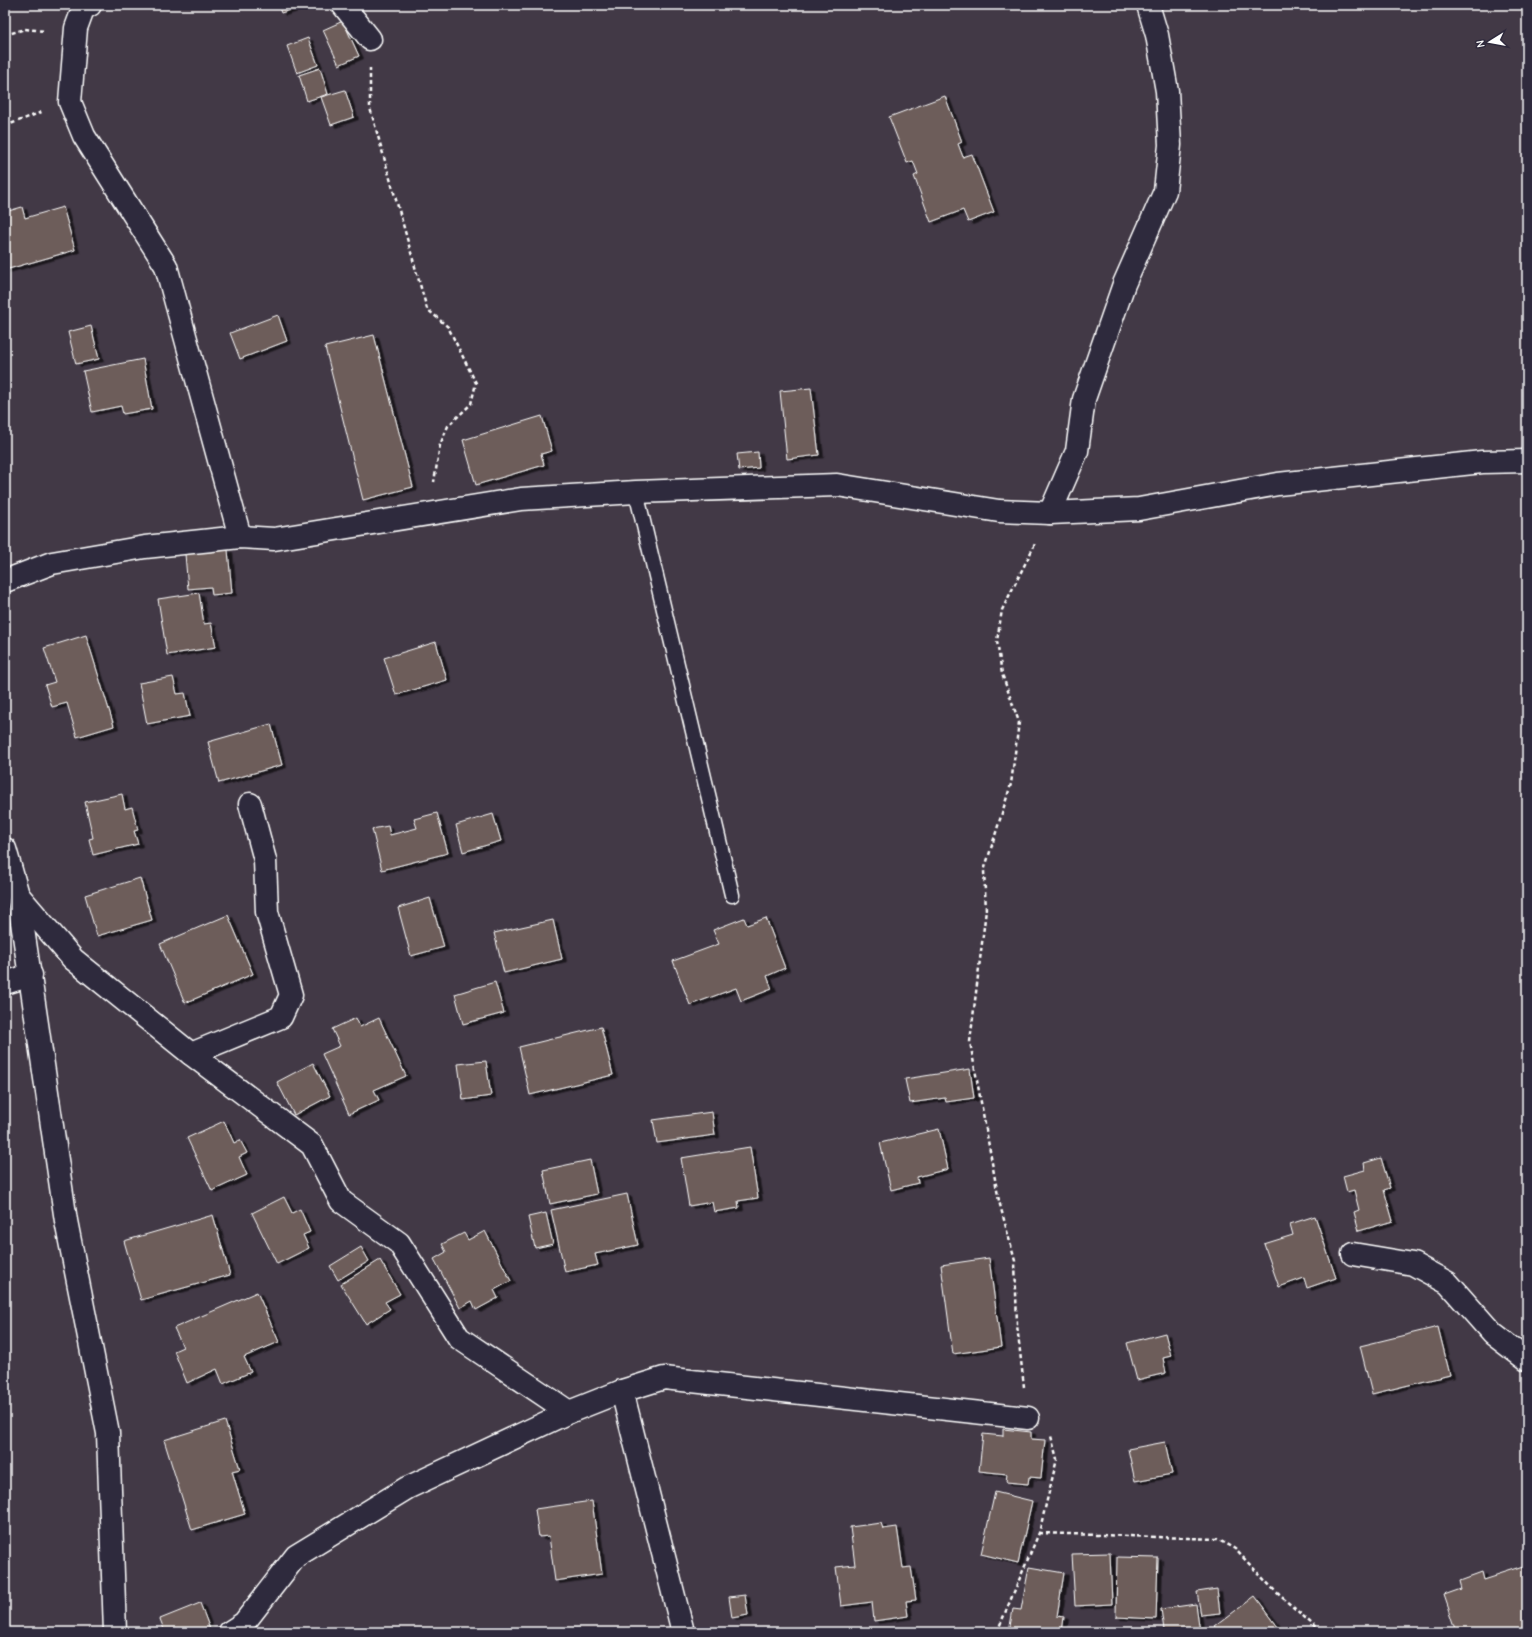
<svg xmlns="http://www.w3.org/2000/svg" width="1532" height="1637" font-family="'Comic Neue',sans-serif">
  <defs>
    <filter id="shadow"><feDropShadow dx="4.5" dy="2.5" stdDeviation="0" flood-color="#0009"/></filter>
  </defs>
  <rect width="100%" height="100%" fill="#423946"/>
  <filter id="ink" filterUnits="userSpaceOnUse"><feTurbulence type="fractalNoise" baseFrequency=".025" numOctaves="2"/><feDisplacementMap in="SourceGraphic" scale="8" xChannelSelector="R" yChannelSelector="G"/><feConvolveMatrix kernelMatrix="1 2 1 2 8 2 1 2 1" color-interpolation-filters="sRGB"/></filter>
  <g filter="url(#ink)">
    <!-- building -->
    <g fill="#6d5d5a" stroke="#fff" filter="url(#shadow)">
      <path d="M278,5h28l-25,8z"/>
      <path d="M343,21l16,35 -20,9 -16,-35z"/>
      <path d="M308,38l10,27 -21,8 -10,-27z"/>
      <path d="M320,68l8,26 -21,7 -8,-26z"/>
      <path d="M345,90l9,27 -23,8 -10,-28z"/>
      <path d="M945,96l17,46 -4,2 5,13 9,-3 22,58 -26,10 -5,-12 -32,12 -17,-46 4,-2 -5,-13 -6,2 -18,-46z"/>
      <path d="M22,207l3,11 38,-11 12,43 -70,20v-58z"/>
      <path d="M278,315l9,26 -47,18 -10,-26z"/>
      <path d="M91,326l8,33 -23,5 -8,-32z"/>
      <path d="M374,335l39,152 -50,13 -38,-153z"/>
      <path d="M143,359l9,50 -29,5 -2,-8 -29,6 -9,-41z"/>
      <path d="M811,388l8,67 -32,4 -7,-68z"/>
      <path d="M542,416l10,35 -11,3 3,11 -68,20 -13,-45z"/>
      <path d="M758,452l1,16 -20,2 -2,-16z"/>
      <path d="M228,550l4,43 -20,2 -1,-8 -23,2 -3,-35z"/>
      <path d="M199,593l5,31 7,-1 5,24 -49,8 -9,-56z"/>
      <path d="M86,635l28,91 -37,11 -10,-34 -15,4 -7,-22 10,-3 -11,-34z"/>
      <path d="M436,642l11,38 -51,15 -12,-37z"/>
      <path d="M173,677l4,17 8,-1 5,23 -43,8 -8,-41z"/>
      <path d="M271,724l11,41 -63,18 -11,-41z"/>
      <path d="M122,794l3,15 7,-2 6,23 -4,1 4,13 -45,11 -4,-16 4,-1 -8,-36z"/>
      <path d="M437,813l11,40 -66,17 -10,-41 16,-3 2,9 27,-7 -3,-9z"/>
      <path d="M493,814l8,27 -38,11 -7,-27z"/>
      <path d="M140,878l12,42 -55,16 -12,-41z"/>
      <path d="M430,898l14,49 -33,9 -13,-48z"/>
      <path d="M228,915l25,59 -68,29 -25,-59z"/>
      <path d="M744,918l3,7 19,-7 19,50 -18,8 5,13 -31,12 -5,-13 -46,17 -17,-44 46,-17 -6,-14z"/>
      <path d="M553,920l9,39 -58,14 -10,-40z"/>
      <path d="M495,982l9,31 -41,11 -8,-30z"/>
      <path d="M356,1018l4,9 19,-9 27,58 -32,14 5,10 -30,14 -27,-60 18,-8 -8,-17z"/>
      <path d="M601,1027l12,48 -83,20 -11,-48z"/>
      <path d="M486,1061l5,35 -28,4 -5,-36z"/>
      <path d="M313,1063l17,33 -36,19 -17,-33z"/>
      <path d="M970,1069l4,29 -28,4 -1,-4 -35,5 -5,-24z"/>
      <path d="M712,1112l3,23 -58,8 -4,-23z"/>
      <path d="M224,1121l10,22 6,-3 7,13 -8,4 8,18 -35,16 -25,-53z"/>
      <path d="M939,1129l9,40 -31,8 1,6 -27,7 -11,-47z"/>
      <path d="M750,1147l8,51 -20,3 1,7 -25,4 -2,-10 -23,4 -8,-48z"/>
      <path d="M1381,1158l9,30 -6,2 9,31 -34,10 -5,-19 5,-2 -5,-20 -7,2 -4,-16 22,-6 -1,-7z"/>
      <path d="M590,1160l7,34 -47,10 -7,-34z"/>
      <path d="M627,1194l11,51 -43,9 3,11 -33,7 -14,-62z"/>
      <path d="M284,1197l8,16 8,-4 10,23 -7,3 6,13 -32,16 -25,-51z"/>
      <path d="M546,1213l7,31 -18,4 -7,-31z"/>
      <path d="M213,1215l17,60 -89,25 -17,-59z"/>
      <path d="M1315,1216l21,62 -29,10 -3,-10 -25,9 -15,-43 29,-9 -3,-11z"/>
      <path d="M485,1231l26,50 -17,9 4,8 -22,12 -4,-9 -12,7 -26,-49 12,-7 -4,-8 22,-11 4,7z"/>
      <path d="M361,1247l8,14 -31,19 -8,-14z"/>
      <path d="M989,1258l12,89 -48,7 -12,-89z"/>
      <path d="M380,1260l20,34 -15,8 5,7 -24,15 -25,-40z"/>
      <path d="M257,1292l22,50 -35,15 7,15 -28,12 -6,-15 -30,14 -13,-32 9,-4 -9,-19z"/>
      <path d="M1438,1327l12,48 -78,19 -12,-48z"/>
      <path d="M1165,1333l6,23 -8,2 3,15 -29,7 -10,-37z"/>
      <path d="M225,1421l15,48 -8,2 13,43 -53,16 -28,-90z"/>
      <path d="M1003,1429l28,3v7l14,1 -4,38 -12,-1 -1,7 -22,-2 1,-8 -28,-3 4,-37 20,2z"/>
      <path d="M1165,1442l7,32 -37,7 -7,-32z"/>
      <path d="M995,1492l37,9 -14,62 -37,-9z"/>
      <path d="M592,1501l10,73 -47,7 -6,-45 -10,1 -4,-28z"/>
      <path d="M881,1523l2,6 14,-2 6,41 8,-1 5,33 -10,1 2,15 -34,5 -2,-19 -31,4 -5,-39 19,-2 -5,-38z"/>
      <path d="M1110,1553l2,51 -37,2 -3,-52z"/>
      <path d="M1117,1557l41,1 -2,61 -40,-2z"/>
      <path d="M1029,1567l35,6 -7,43 7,1 -2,15h-53l4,-23 8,1z"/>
      <path d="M1523,1567l4,13v46l-16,6h-54l-13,-38 17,-6 -2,-8 22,-8 2,8z"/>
      <path d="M1217,1589l3,24 -19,2 -4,-23z"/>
      <path d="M745,1595l3,20 -16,3 -3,-21z"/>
      <path d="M1255,1596l26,35 -61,1 -5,-6z"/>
      <path d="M200,1603l11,29h-46l-5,-13z"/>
      <path d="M1196,1604l4,28h-47l11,-2 -3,-21z"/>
      <rect x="525" y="1629" width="53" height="3"/>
    </g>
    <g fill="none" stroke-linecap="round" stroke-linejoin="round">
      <defs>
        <path id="service" d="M636,492l96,403"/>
        <g id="minor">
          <path d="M90,5l-7,4 -7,19 -6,74 14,34 82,130 74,271"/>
          <path d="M343,5l27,34"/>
          <path d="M1050,513l27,-62 7,-52 40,-115 41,-93 5,-46 -3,-54 -10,-56 -9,-30"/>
          <path d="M5,581l47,-18 93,-16 95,-10 34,2 247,-40 115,-7 201,-7 162,26 51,2 89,-4 139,-25 204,-22 45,-1"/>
          <path d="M5,849l13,46 48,326 42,212 7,199"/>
          <path d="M18,895l55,64 118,95 121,91 29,56 58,42 60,95 110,74"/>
          <path d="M5,983l26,-8"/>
          <path d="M191,1054l90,-37 10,-22 -24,-83 -2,-52 -15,-56"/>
          <path d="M1353,1254l60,10 35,19 45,51 34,26"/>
          <path d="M622,1391l61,241"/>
          <path d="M230,1632l14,-9 52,-67 111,-68 162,-76 53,-21 42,-13 364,40"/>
        </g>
      </defs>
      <!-- service casing -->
      <use href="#service" stroke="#fff" stroke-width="17"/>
      <!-- minor casing -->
      <use href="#minor" stroke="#fff" stroke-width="25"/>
      <!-- path -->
      <g stroke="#fff" stroke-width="2.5" stroke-dasharray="4 3" stroke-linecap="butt">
        <path d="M5,35l20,-6 20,2"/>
        <path d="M370,68v40l57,201 21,18 28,56 -5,21 -23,22 -8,19 -6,37"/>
        <path d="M5,126l37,-14"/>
        <path d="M1024,1387l-7,-62 -2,-64 -16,-60 -29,-159 16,-132 -2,-39 27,-87 8,-62 -17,-48 -5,-33 5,-31 34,-68"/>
        <path d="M1039,1533l178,6 18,10 40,42 46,41"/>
        <path d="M997,1632l42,-99 18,-74 -6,-23"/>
      </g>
      <!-- service -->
      <use href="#service" stroke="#2f2a3d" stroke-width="14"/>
      <!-- minor -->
      <use href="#minor" stroke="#2f2a3d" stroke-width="22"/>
    </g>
  </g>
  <!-- margin -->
  <rect width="1532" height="1637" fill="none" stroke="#2f2a3d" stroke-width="20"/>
  <rect x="10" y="10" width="1512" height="1617" fill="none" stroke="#fff" stroke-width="1.5" filter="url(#ink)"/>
  <!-- north arrow -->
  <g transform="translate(1490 42) rotate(259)" stroke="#2f2a3d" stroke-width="3" paint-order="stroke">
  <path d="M0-3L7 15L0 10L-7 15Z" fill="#ffffff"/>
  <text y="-6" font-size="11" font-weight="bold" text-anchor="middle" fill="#ffffff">N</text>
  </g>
</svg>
